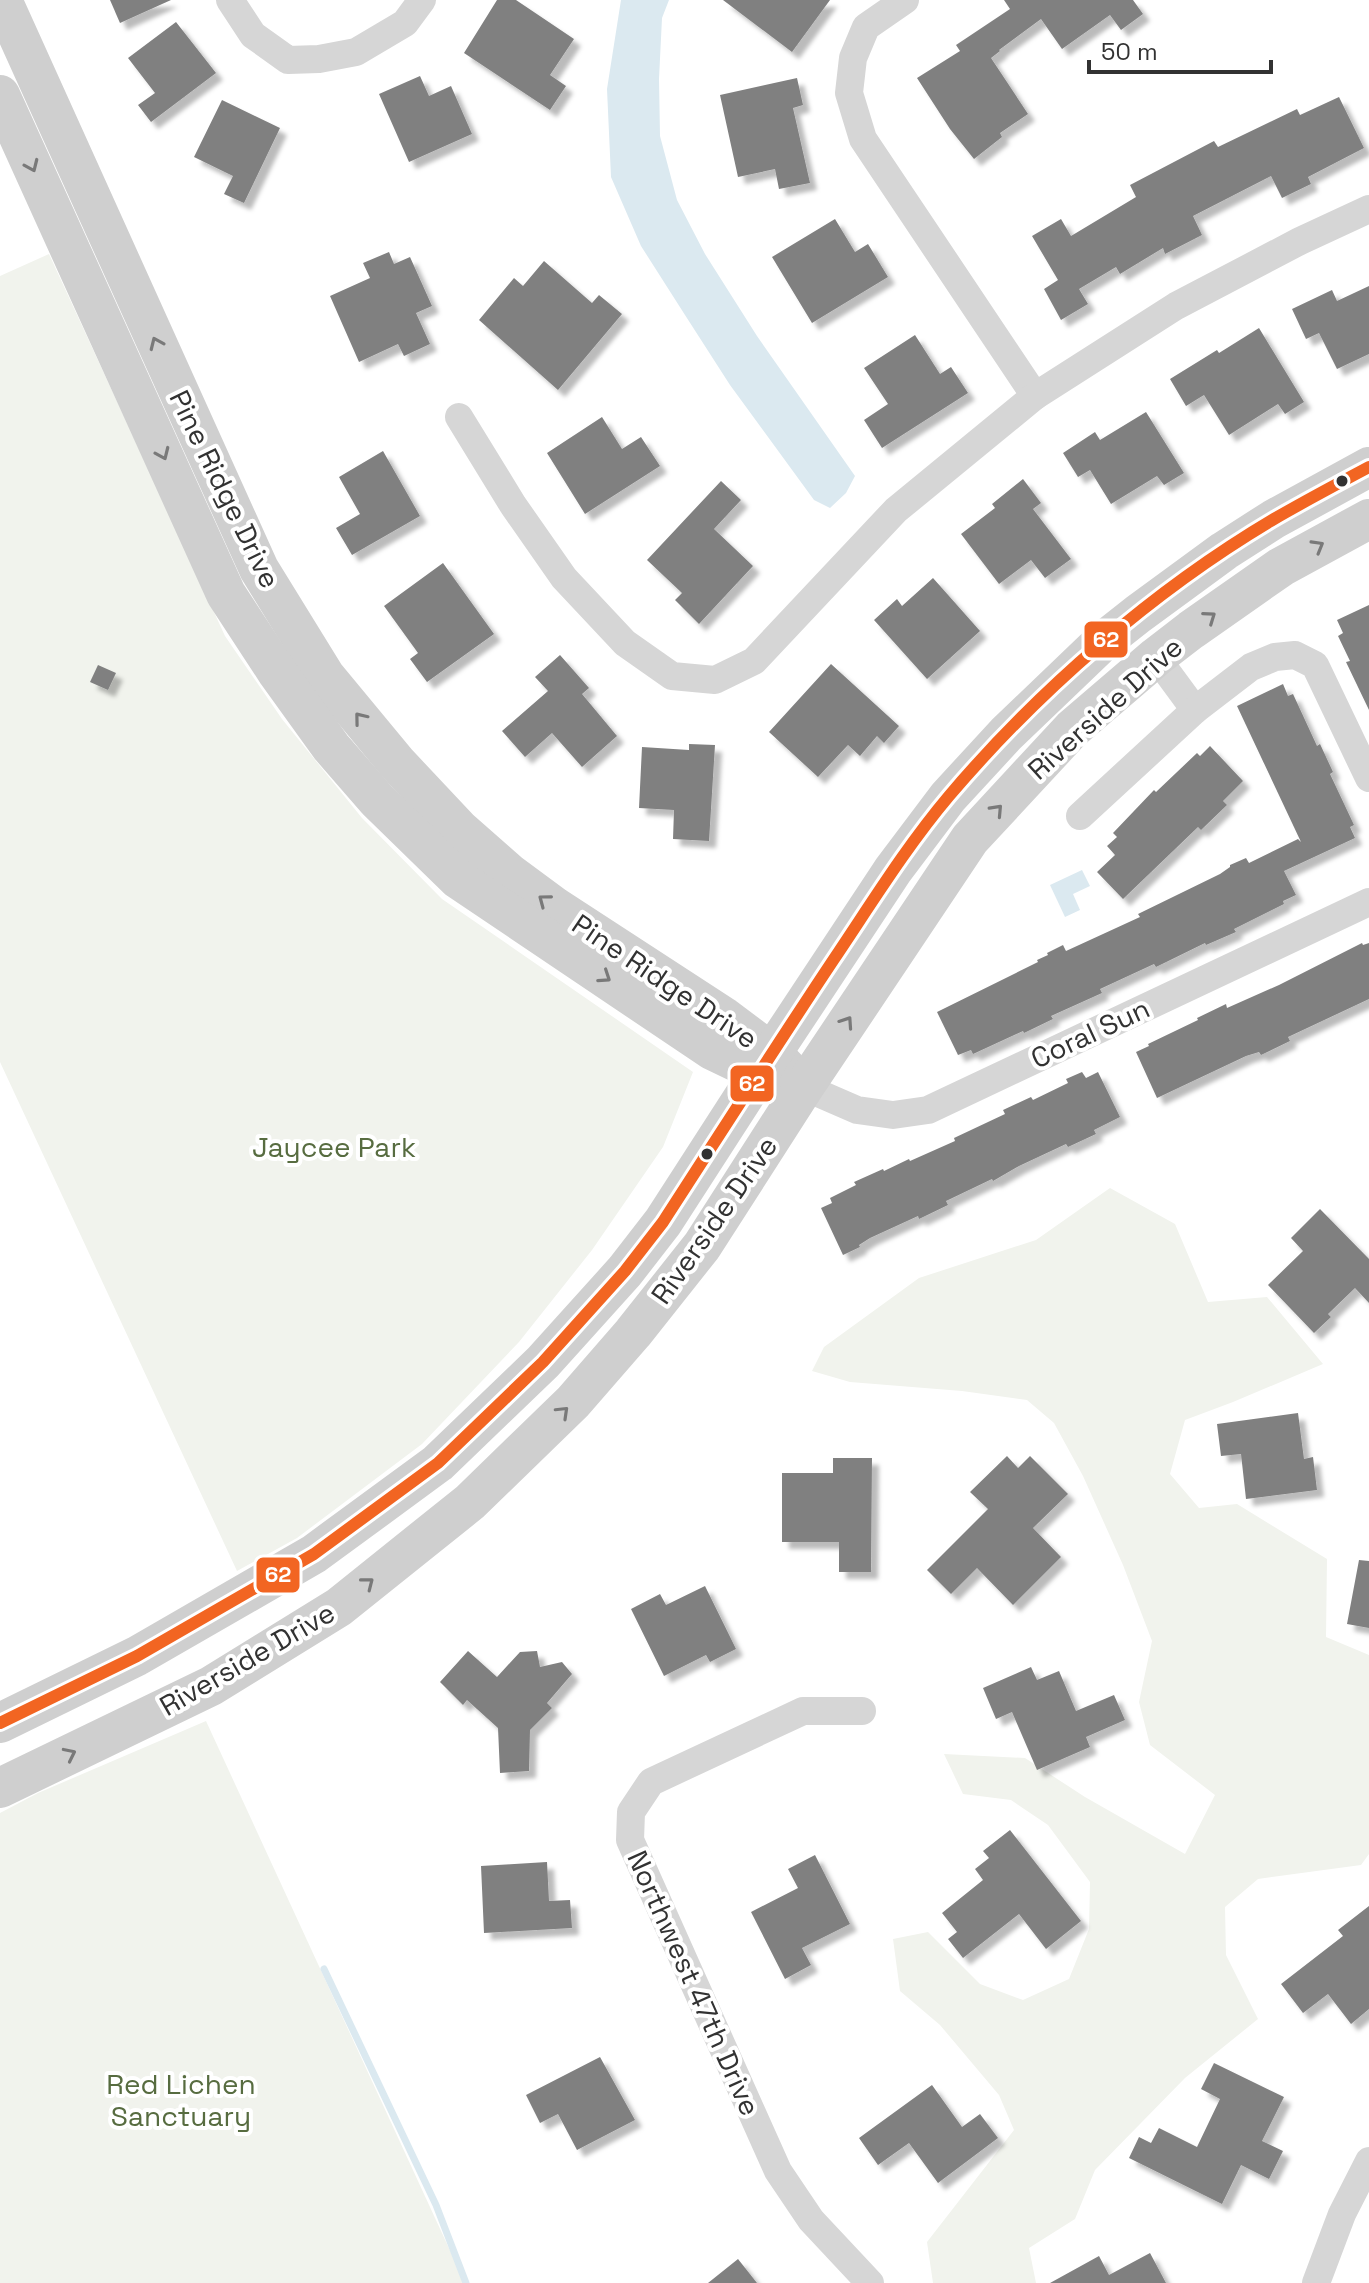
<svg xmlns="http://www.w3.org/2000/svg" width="1369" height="2283" font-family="'Space Grotesk',sans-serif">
  <defs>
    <filter id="shadow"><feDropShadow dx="7" dy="7" stdDeviation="2" flood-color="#0004"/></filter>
  </defs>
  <rect width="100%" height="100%" fill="#fff"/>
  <!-- green -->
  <g fill="#f1f3ed">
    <path d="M49,254l176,382 57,83 80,99 80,81 251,173 -30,75 -71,103 -73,92 -97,102 -125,94 -60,33 -237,-509v-786z"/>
    <path d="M1110,1188l65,36 33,78 59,-5 56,67 -90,38 -48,18 -15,54 29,34 38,-4 90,55 -1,78 43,18v199l-8,11 -103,14 -33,28 1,48 32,64 -73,59 -90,92 -20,49 -46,29 7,35h-103l-6,-41 87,-112 -15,-35 -59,-70 -40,-34 -7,-52 35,-7 52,52 43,16 46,-21 20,-50 1,-47 -42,-57 -37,-25 -48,-6 -19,-40 81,4 60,39 100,57 30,-59 -65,-50 -11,-43 13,-61 -29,-76 -40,-89 -29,-53 -27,-23 -65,-9 -112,-9 -38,-11 12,-24 95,-69 117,-38z"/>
    <path d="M206,1721l259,562h-465v-470l38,-20z"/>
  </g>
  <!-- water -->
  <g fill="#dbe9f0">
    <path d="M621,0h48l-7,18 -3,61 1,57 17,64 28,54 52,82 98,140 -9,17 -16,15 -16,-8 -84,-115 -45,-70 -44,-69 -30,-69 -4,-88z"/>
    <path d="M1082,870l8,16 -17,8 7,16 -15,7 -15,-32z"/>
  </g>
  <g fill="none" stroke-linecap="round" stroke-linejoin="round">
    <!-- stream -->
    <path stroke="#dbe9f0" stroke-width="7" d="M324,1969l112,236 30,78"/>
  </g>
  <!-- building -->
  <g fill="#808080" filter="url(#shadow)">
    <path d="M110,0h61l-51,23z"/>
    <path d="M497,0h19l58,39 -24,36 16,11 -16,24 -86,-57z"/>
    <path d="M723,0h107l-38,52z"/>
    <path d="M1004,0h129l10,14 -22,16 -11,-15 -48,34 -21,-30 -42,31 1,1 -9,7 37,56 -28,19 2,4 -28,22 -24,-30 -33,-51 43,-27 -4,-6 54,-36z"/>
    <path d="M176,22l40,51 -65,49 -13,-17 17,-12 -27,-35z"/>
    <path d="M420,76l9,20 22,-10 21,48 -63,28 -30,-68z"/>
    <path d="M797,78l6,27 -10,3 17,75 -31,6 -4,-20 -37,8 -18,-82z"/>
    <path d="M1339,97l25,51 -56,29 3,7 -29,14 -11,-22 -78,40 9,19 -37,19 -2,-6 -43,26 -4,-7 -37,22 9,15 -27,16 -17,-31 14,-9 -26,-44 29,-17 10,17 65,-39 -6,-12 84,-44 4,6 79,-38 3,6z"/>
    <path d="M222,100l58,28 -36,75 -20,-9 9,-18 -39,-19z"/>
    <path d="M835,219l20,33 13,-8 20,33 -76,46 -40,-66z"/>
    <path d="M389,252l5,12 16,-7 22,49 -16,7 14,31 -26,12 -6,-12 -39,18 -29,-66 40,-18 -7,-15z"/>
    <path d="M544,261l48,42 7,-8 23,19 -64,76 -79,-70 35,-42 9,8z"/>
    <path d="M1369,286v68l-32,15 -18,-36 -13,6 -14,-30 40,-19 5,11z"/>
    <path d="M1259,328l45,74 -19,12 -7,-10 -49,31 -25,-40 -18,11 -16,-27 47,-29 2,3z"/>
    <path d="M915,335l25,39 11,-7 17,26 -86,55 -18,-28 24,-16 -24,-36z"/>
    <path d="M1146,412l38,61 -20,12 -7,-9 -46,28 -21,-34 -12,7 -15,-24 32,-21 5,8z"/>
    <path d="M602,417l20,32 19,-12 19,29 -75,48 -38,-61z"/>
    <path d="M383,451l37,65 -68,39 -16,-27 24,-14 -21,-37z"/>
    <path d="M1023,479l18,24 -8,6 38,50 -26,19 -14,-18 -32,24 -38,-50 34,-26 -3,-4z"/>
    <path d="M721,481l20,19 -27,29 39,37 -54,58 -24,-24 7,-7 -35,-33z"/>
    <path d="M443,563l51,71 -67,48 -17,-23 8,-6 -34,-47z"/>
    <path d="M933,578l47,53 -53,48 -53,-59 23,-21 5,7z"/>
    <path d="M1369,605v105l-23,-48 4,-1 -12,-25 5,-3 -6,-13z"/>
    <path d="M560,655l29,33 -7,6 35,42 -35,31 -30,-34 -27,24 -23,-26 46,-40 -13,-14z"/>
    <path d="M831,664l68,62 -15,17 -7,-7 -17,20 -12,-11 -30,32 -49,-45z"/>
    <path d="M98,665l18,8 -8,17 -18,-8z"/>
    <path d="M1283,684l5,12 5,-2 24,52 3,-2 13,28 -3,2 24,51 -4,2 5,11 -71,33 12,24 -13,6 1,3 -50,25 2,3 -30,13 -1,-2 -49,24 -2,-3 -54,25 2,4 -51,23 2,3 -29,14 -1,-2 -50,23 -2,-4 -13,5 -21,-43 101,-50 -1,-2 11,-5 -1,-2 16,-8 3,6 74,-34 -2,-3 82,-40 10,-7v-2l16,-7 3,5 49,-24 3,3 -64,-136z"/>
    <path d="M689,744l26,1 -6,96 -36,-2 1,-29 -35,-2 3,-61 47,3z"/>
    <path d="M1210,746l33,35 -20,20 4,4 -26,25 -3,-3 -75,72 -26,-27 18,-17 -8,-9 10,-9 -4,-4 41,-43 2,2 41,-39 3,3z"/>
    <path d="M1362,943l1,2 6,-2v56l-81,38 2,4 -29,14 -2,-3 -13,4 -89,42 -21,-46 13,-6 -1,-2 50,-24 -1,-2 29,-14 1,4 52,-23z"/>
    <path d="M1082,1072l4,6 12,-6 22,45 -26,13 2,4 -28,13 -2,-3 -47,22 -26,15 -1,-2 -46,22 2,4 -29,14 -1,-3 -48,22 -11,7 1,2 -17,8 -22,-47 11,-5 -2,-5 26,-13 -2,-3 29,-13 1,2 25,-12 1,2 45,-20 -1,-3 51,-24 -2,-4 28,-13 2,3 35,-17 -2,-4z"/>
    <path d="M1320,1209l49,50v44l-14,-15 -27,26 3,3 -17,16 -46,-48 35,-34 -12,-13z"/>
    <path d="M1298,1413l6,46 9,-2 4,33 -71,9 -5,-45 -20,2 -4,-32z"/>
    <path d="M1007,1456l11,12 12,-12 38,38 -35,34 28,29 -48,48 -36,-37 -26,26 -24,-24 61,-61 -18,-17z"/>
    <path d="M833,1458h39l-1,114h-32v-30h-57v-69h51z"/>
    <path d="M1359,1560l10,1v67l-22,-4z"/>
    <path d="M705,1586l31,63 -26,13 -4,-7 -42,21 -33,-67 29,-15 6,11z"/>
    <path d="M468,1651l29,26 23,-25 17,-1 3,16 22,-5 10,12 -25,29 5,5 -22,22 -1,41 -29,2 -2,-45 -31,-28 -4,5 -23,-23z"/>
    <path d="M1031,1667l6,13 22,-9 17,40 38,-16 11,25 -39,17 4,10 -53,23 -25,-58 -16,7 -13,-31z"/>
    <path d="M1010,1830l71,91 -35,28 -27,-35 -56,44 -15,-19 9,-7 -15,-19 41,-33 -8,-11 14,-11 -6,-7z"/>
    <path d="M815,1855l35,69 -48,24 9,17 -26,14 -34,-67 47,-24 -10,-19z"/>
    <path d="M547,1862l2,39 21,-1 2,28 -88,5 -3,-67z"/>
    <path d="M1369,1906v103l-18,15 -23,-30 -25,19 -22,-29 62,-48 -5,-6z"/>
    <path d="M600,2057l35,63 -58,30 -19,-36 -18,9 -14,-28z"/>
    <path d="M1214,2063l70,34 -22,44 21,10 -14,28 -28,-14 -19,39 -93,-46 10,-21 12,6 8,-15 38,19 23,-48 -19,-10z"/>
    <path d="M932,2085l30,42 18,-13 18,24 -60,45 -29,-40 -31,22 -19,-27z"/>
    <path d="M1150,2253l16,30h-116l49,-27 10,19z"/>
    <path d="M738,2259l19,24h-49z"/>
  </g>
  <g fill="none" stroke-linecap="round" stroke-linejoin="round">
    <!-- street -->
    <g stroke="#d6d6d6" stroke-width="28">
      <path d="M230,0l23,35 35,25 31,-1 37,-7 49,-29 17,-23"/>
      <path d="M905,0l-39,27 -13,31 -4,35 14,46 172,257"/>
      <path d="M459,417l54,88 51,73 61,65 47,33 43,4 39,-19 142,-151 139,-114 141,-90 124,-65 69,-32"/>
      <path d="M1156,657l39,53"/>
      <path d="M1080,816l115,-106 56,-43 24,-10 20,-2 20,10 54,113"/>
      <path d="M804,1087l53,23 36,5 35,-5 441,-208"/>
      <path d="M862,1711h-59l-152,71 -20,30 -1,28 148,331 33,49 59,63"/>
      <path d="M1316,2283l26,-69 27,-53"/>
    </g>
    <!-- secondary -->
    <g stroke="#cfcfcf" stroke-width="40">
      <path d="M2,0l257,569 66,107 72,87 62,66 50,44 46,34 169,110 48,36 18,19"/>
      <path d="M0,95l226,499 51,78 54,75 46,53 81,79 254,171 48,23 25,8"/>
      <path d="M0,1723l137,-67 177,-102 124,-91 105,-101 82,-91 38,-49 109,-169 121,-183 55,-73 58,-63 94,-90 38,-30 86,-63 50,-32 95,-52"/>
      <path d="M0,1788l211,-102 128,-79 131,-105 103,-100 60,-69 69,-87 102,-159 166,-248 102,-110 84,-72 35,-27 90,-63 88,-48"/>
    </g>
    <defs>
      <path id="bus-1" d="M0,1723l137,-67 177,-102 124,-91 105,-101 82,-91 38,-49c57,-88 113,-176 171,-263 37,-55 72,-112 115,-163 90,-106 205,-206 325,-277 31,-18 63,-35 95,-52"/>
    </defs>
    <!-- bus-1 casing -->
    <use href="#bus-1" stroke="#fff" stroke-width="18"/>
    <!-- bus-1 -->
    <use href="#bus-1" stroke="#f26522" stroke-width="12"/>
  </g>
  <!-- one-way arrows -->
  <defs><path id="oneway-chevron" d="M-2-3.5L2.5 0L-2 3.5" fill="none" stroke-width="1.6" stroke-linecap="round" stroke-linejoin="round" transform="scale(2)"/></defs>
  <g stroke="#797979">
    <use href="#oneway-chevron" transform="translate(32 166) rotate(66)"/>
    <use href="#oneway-chevron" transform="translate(156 343) rotate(-114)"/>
    <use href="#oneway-chevron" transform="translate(163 454) rotate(66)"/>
    <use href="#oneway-chevron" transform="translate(1318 546) rotate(-30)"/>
    <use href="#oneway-chevron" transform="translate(1210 617) rotate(-35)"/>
    <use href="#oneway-chevron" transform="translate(360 718) rotate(-129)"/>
    <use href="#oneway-chevron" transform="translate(997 810) rotate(-47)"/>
    <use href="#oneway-chevron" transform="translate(544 900) rotate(-143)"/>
    <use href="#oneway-chevron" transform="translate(605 977) rotate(34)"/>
    <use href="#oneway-chevron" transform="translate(847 1022) rotate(-56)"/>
    <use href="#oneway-chevron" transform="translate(563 1412) rotate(-44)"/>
    <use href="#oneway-chevron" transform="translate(368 1583) rotate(-38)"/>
    <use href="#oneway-chevron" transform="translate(70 1754) rotate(-26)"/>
  </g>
  <!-- markers -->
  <g fill="#323232" stroke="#fff" stroke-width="3">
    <circle cx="1342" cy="481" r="7"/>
    <circle cx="707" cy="1154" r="7"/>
  </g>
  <g text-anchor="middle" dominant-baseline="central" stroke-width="8" stroke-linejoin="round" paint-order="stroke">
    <!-- street labels -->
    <g font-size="28" fill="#323232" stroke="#fff">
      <text transform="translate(225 489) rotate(64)">Pine Ridge Drive</text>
      <text transform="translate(1105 708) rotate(-42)">Riverside Drive</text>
      <text transform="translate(665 981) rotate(34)">Pine Ridge Drive</text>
      <text transform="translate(1090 1033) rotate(-25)">Coral Sun</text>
      <text transform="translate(714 1220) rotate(-55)">Riverside Drive</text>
      <text transform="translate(247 1659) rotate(-30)">Riverside Drive</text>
      <text transform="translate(694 1983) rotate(66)">Northwest 47th Drive</text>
    </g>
    <!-- park labels -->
    <g font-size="28" fill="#576c40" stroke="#fff">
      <text x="334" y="1147">Jaycee Park</text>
      <text x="181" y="2084">Red Lichen<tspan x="181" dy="32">Sanctuary</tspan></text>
    </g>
  </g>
  <g stroke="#fff" stroke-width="3">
    <rect x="1083" y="620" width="46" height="39" rx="8" fill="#f26522"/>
    <rect x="729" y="1064" width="46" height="39" rx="8" fill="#f26522"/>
    <rect x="255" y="1556" width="46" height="38" rx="8" fill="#f26522"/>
  </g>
  <g font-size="22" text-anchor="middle" font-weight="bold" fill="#fff">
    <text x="1106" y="647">62</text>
    <text x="752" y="1091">62</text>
    <text x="278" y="1582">62</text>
  </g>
  <!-- scale -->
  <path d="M1089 60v12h182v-12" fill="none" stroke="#323232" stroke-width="4"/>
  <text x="1101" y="60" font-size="24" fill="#323232" stroke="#ffffff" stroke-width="6" paint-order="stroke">50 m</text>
</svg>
